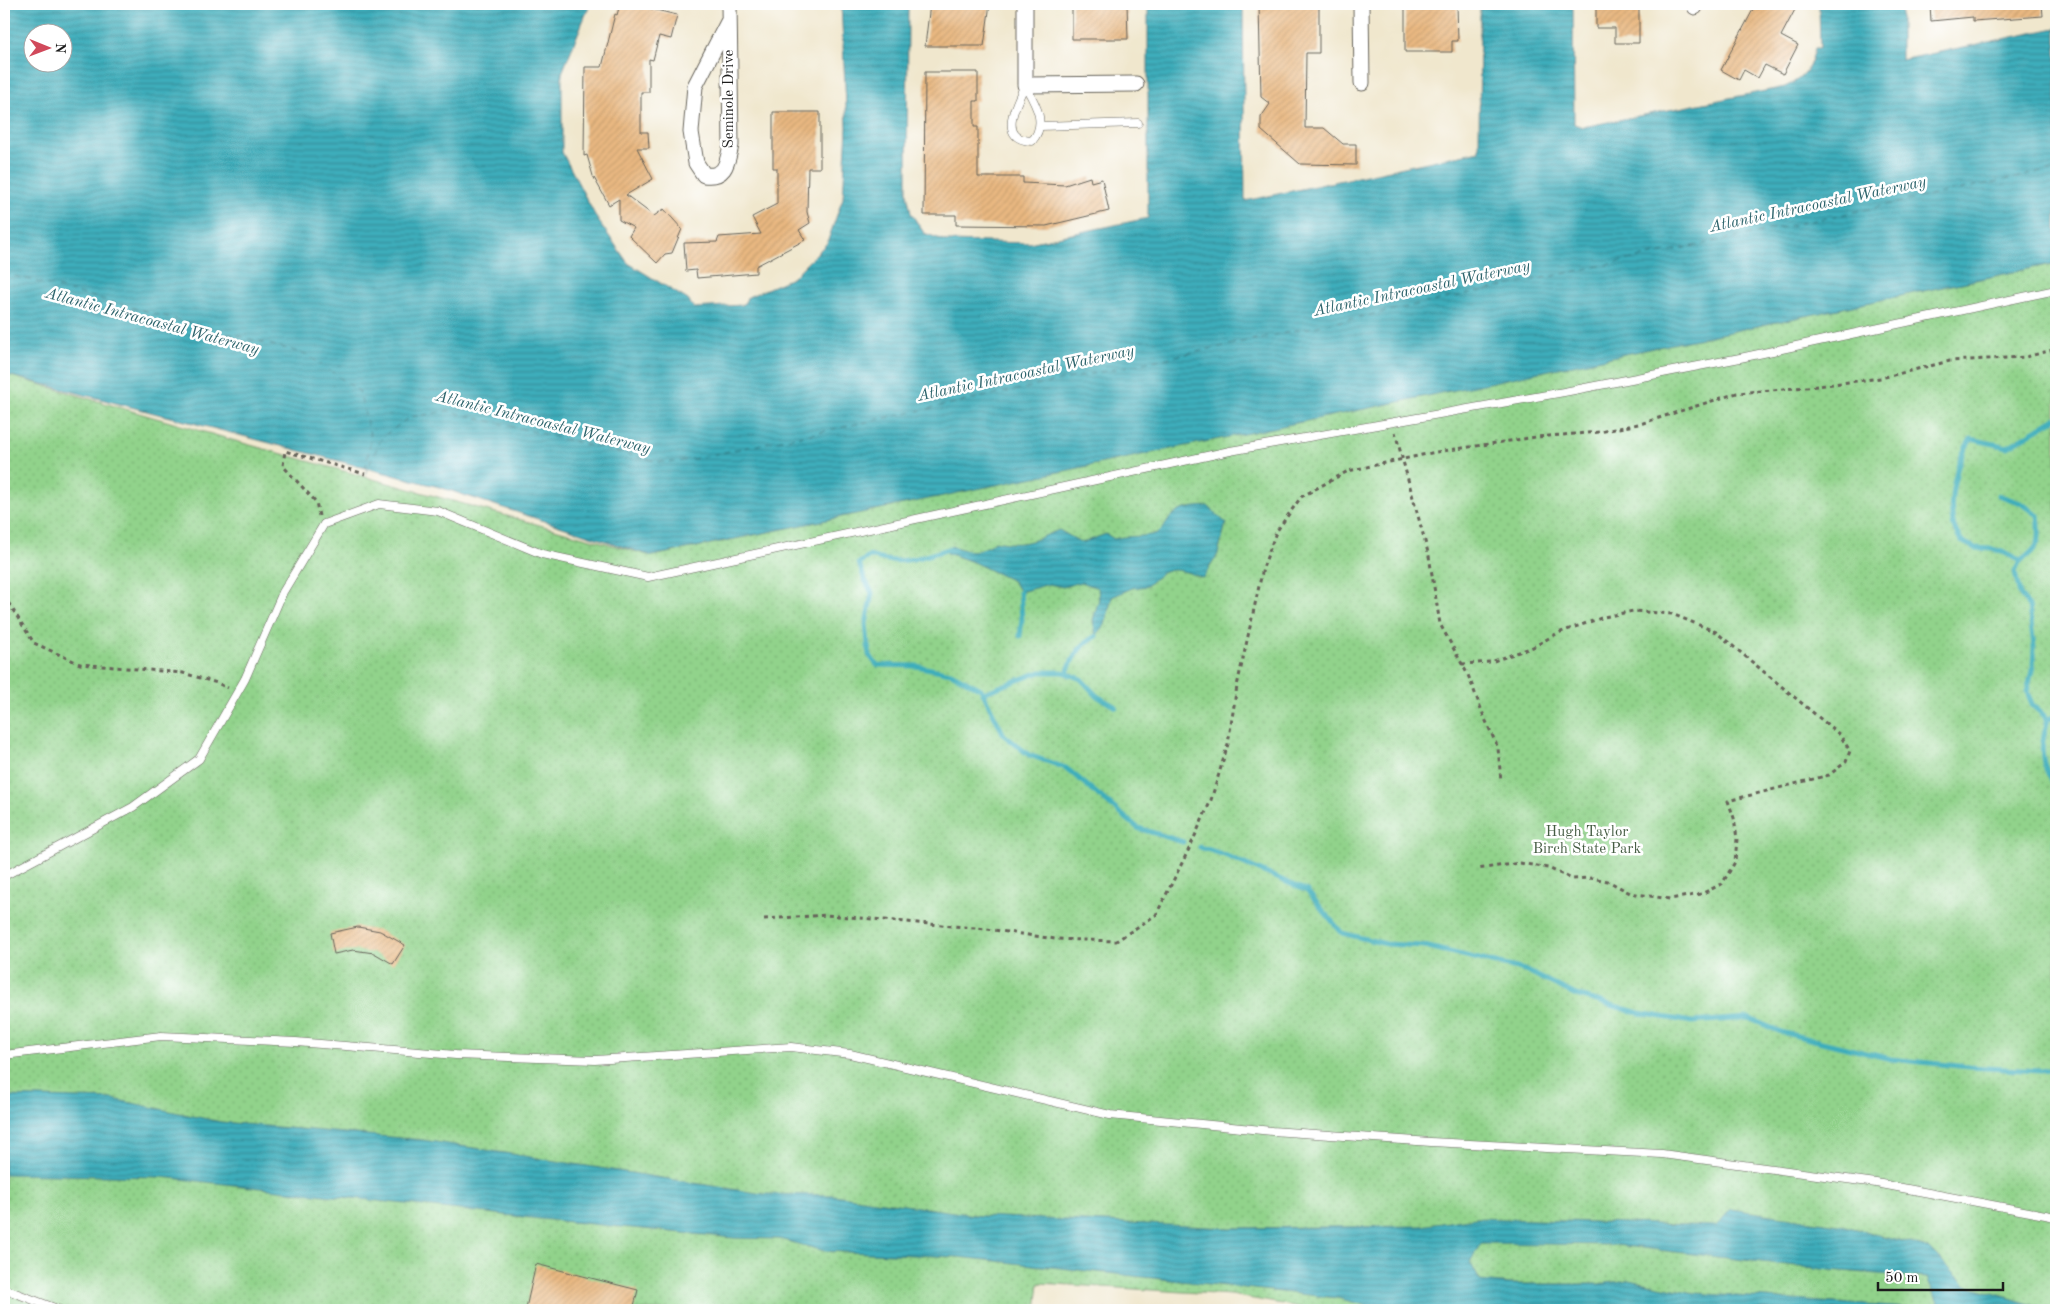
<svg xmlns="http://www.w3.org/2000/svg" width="2060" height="1314" font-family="'Old Standard TT',serif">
  <defs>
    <pattern id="park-dots" width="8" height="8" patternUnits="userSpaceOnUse" patternTransform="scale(1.25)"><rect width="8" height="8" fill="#91d38b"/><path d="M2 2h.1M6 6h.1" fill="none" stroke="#7cb577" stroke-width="1.8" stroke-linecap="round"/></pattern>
    <pattern id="water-rules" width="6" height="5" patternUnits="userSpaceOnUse" patternTransform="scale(1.25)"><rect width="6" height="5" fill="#3eadbb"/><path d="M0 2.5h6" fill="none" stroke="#338c97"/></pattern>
    <pattern id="building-hatch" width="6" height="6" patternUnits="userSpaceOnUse" patternTransform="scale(1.25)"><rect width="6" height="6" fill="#e9b881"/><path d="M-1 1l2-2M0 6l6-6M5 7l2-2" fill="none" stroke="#c79e6f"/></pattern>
  </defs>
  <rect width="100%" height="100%" fill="#fff"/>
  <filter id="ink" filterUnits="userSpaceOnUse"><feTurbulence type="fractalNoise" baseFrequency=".02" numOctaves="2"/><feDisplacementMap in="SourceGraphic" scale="10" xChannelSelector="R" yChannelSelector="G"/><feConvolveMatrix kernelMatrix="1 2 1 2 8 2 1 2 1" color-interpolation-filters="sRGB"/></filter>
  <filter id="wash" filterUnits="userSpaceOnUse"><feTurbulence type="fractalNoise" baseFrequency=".0096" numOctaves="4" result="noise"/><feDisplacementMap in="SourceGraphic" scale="20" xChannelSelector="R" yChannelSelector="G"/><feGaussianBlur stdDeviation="1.12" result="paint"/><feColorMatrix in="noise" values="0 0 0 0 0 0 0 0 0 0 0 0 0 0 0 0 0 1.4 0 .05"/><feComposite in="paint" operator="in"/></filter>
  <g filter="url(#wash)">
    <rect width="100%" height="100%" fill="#f0e7cd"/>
    <!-- park -->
    <path fill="url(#park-dots)" stroke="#567854" d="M2056,263v1047h-740l-85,-15 -192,-12 -3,27h-1032v-936l235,68 413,114z"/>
    <!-- water -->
    <g fill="url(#water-rules)" stroke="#2d646c" fill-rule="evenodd">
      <path d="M4,4h586l-28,69v79l35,67 31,44 60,37 6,8 49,-3 5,-8 44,-19 35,-35 16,-45 4,-71 -6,-123h67l-1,189 4,20 13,20 22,8 83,2 119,-25v-214h95l2,197 234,-50 1,-147h93l1,120 9,3 202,-40c20,-10 25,-18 30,-39h5l-1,-44h82v56l155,-32v235l-677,143 -727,150 -213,-69 -435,-113zM32,32h30v30h-30z"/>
      <path d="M1208,506l18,17 -8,31 -15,24c-27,-10 -35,-14 -56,8l-15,2 -20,9 -7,28 -9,11 -3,-16 6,-21 -1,-11 -17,-6 -18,5 -14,-3 -29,8 -7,-11 -40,-19 -26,-9 4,-7c19,6 28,8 44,-5 30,6 37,0 64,-11l23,13 24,-9 8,5c13,-4 32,-1 43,-6 8,-4 10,-13 16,-18 10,-8 23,-8 35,-9z"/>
      <path d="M4,1096l109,3 108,23 202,18 340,54 70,1 149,21 247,12 192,-2 55,-8 240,8 15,-17 114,17 84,22 37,37 84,25h-114l4,-3 -13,-29 -97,-8 -214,-25 -135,-2 -11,19 10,19 31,3h88l30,-4 65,13 213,15 4,2h-527l-47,-12 -378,-41 -134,-6 -46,-12 -45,-1 -193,-19 -379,-42 -158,-3z"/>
    </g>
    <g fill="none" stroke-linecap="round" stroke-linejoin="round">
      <!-- stream -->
      <g stroke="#3eadbb" stroke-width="5">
        <path d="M1998,495l23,8 17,12c3,23 3,33 -18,46"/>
        <path d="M949,549c-30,8 -47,18 -79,7l-11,7 5,15 8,15 -6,31 3,31 8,10 39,1 35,7 30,16 23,46 25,20 37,13 72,60 45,14"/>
        <path d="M1020,636l2,-17 -2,-27"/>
        <path d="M1067,673c6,-17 13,-28 29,-37"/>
        <path d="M983,693l57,-21h23l18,7 16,17 19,11"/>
        <path d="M2048,719l-15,-13 -6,-14 6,-26 1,-19 -5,-41 -9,-11 -5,-23 5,-11 -15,-8 -13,-4 -17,-1 -14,-7c-2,-4 -5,-9 -7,-14 -7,-25 2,-67 17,-88l37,8 48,-29"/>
        <path d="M2048,719c-4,15 -8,29 -4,44 3,11 10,19 12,30"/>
        <path d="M2048,719l8,-3"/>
        <path d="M2056,830l-2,22 2,5"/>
        <path d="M1200,847l22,7 85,37 35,42 44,11 38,2 101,24 51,25 63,18 53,9 56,-4 33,14 110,27 78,8 71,4 16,-2"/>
      </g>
      <!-- ferry -->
      <g stroke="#2d646c" stroke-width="1" stroke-dasharray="6 5" stroke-linecap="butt">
        <path d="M4,273l302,81 53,37 12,47 -6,33"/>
        <path d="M365,474l17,-37 28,-20 38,-6 211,51h19l1378,-293"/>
      </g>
    </g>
    <g id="blocks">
      <!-- building -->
      <g fill="url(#building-hatch)">
        <path d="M620,4h11l46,11 -6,24 -12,-3 -6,24 -4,-1v33h-8v40h7l1,16h-12l16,31 -27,16 28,21 10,-7 18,20 -10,24 -7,1 -8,9 -28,-27 5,-8 -15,-8v-21l-10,6 -16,-29 -6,-21 -3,1 1,-89h17l13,-53 2,1z"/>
        <path d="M930,4h60l-6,42h-59z"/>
        <path d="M1072,4h55l1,35h-56z"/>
        <path d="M1259,4h60v49h-13l-1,75h19l19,16h13v21l-56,-1 -39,-34v-13l9,-13 -9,-7z"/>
        <path d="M1405,4h52l1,37h-6v11h-47z"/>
        <path d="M1596,4h43v39h-24v-15h-19z"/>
        <path d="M1756,4h42l-17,32 17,9 -15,29 -18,-9 -7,13 -14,-8 -5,10 -18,-10z"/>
        <path d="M1930,4h112l1,12 -70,5v-4l-42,4z"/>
        <path d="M925,72h53v29h-4v26h4v50h45v6l42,2 25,-8 1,5 11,-3 7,32 -63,15 -90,-1v-10h-32z"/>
        <path d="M773,112h47v56h-12l-1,44 3,11 -11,7 6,10 -49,26v7l-59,5 -1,-8 -10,1 -2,-28 33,-1 2,-5 42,-3 -9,-17 25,-13v-36h-4z"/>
        <path d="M358,927l22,4 25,14 -12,19 -19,-11 -21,-3 -19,4 -4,-21z"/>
        <path d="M536,1264l102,26 -5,20h-98l-9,-2z"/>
      </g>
    </g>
  </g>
  <g filter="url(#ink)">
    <use href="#blocks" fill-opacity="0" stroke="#66635a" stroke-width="1"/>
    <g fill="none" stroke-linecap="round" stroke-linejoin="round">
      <defs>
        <g id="lane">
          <path d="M1025,85c10,18 23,38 7,56 -36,-1 -15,-39 -7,-56z"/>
          <path d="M1040,126l98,-3"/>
          <path d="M4,876l129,-69 66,-48 46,-80 38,-87 41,-68 55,-20 59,7 104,43 106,23 582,-126 334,-59 176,-34 316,-68"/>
          <path d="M4,1055l157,-19 135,6 160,13 139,5 196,-13 59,7 260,61 162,16 159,11 231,12 214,29 180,34"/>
          <path d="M4,1291h6l50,19"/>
        </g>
        <g id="street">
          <path d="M1025,4v81l111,-1"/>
          <path d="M1361,4l1,79"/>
          <path d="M1695,4v3"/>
          <path d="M728,22l-33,64 -4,46 5,31 8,12c22,3 23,-12 27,-30l-2,-141"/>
        </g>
      </defs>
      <!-- lane casing -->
      <use href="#lane" stroke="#66635a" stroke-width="9"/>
      <!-- street casing -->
      <use href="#street" stroke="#66635a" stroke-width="17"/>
      <!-- path -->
      <g stroke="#66635a" stroke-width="3" stroke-dasharray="4 4" stroke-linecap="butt">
        <path d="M1395,432l34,124 11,68 28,51 17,44 13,29 3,33"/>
        <path d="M319,516l-3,-14 -33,-36 2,-15 80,23"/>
        <path d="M4,596l30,47 46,21 103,9 34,10 11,5"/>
        <path d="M1462,664l29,-2 42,-15 25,-14 46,-16 29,-6 39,3 44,18 124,103 10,16 -4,11 -17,13 -101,26 6,17 3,21 -2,23 -13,22 -21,10 -31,5 -40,-6 -22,-12 -16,-3 -20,1 -24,-11 -28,-5 -43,6"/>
        <path d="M764,919l62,-4 161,14 68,10 61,2 40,-26 34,-68 21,-47 17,-56 9,-58 26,-118 13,-36 25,-35 47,-26 88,-19 100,-15 64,-5 43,-9 94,-30 81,-7 63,-8 69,-17 76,-4 30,-8"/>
      </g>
      <!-- lane -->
      <use href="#lane" stroke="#fff" stroke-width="8"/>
      <!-- street -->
      <use href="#street" stroke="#fff" stroke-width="15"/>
    </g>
  </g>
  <g text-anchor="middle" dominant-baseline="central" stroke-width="5" stroke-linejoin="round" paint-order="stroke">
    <!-- street labels -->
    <g font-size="15" fill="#1c1c1c" stroke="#fff">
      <text transform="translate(729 99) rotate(-90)">Seminole Drive</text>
    </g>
    <!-- park labels -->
    <g font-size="15" fill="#455c43" stroke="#fff">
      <text x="1587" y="832">Hugh Taylor<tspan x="1587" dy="17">Birch State Park</tspan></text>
    </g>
    <!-- water labels -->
    <g font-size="16" font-style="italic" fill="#2d646c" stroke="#fff">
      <text transform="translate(1818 205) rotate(-12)">Atlantic Intracoastal Waterway</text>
      <text transform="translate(1422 289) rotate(-12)">Atlantic Intracoastal Waterway</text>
      <text transform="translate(152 322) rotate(15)">Atlantic Intracoastal Waterway</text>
      <text transform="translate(1026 374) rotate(-12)">Atlantic Intracoastal Waterway</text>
      <text transform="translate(543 423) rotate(14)">Atlantic Intracoastal Waterway</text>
    </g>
  </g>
  <!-- margin -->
  <rect width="2060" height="1314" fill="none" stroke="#fff" stroke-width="20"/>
  <!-- north arrow -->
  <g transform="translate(48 48) rotate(91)"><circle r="24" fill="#ffffff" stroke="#a4a4a4"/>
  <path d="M0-4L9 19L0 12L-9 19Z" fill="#d1495b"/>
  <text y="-8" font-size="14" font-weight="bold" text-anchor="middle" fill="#1c1c1c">N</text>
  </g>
  <!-- scale -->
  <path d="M1878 1282v8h125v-8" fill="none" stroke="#1c1c1c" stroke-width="2.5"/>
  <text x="1885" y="1282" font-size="15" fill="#1c1c1c" stroke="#ffffff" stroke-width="4" paint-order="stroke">50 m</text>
</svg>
